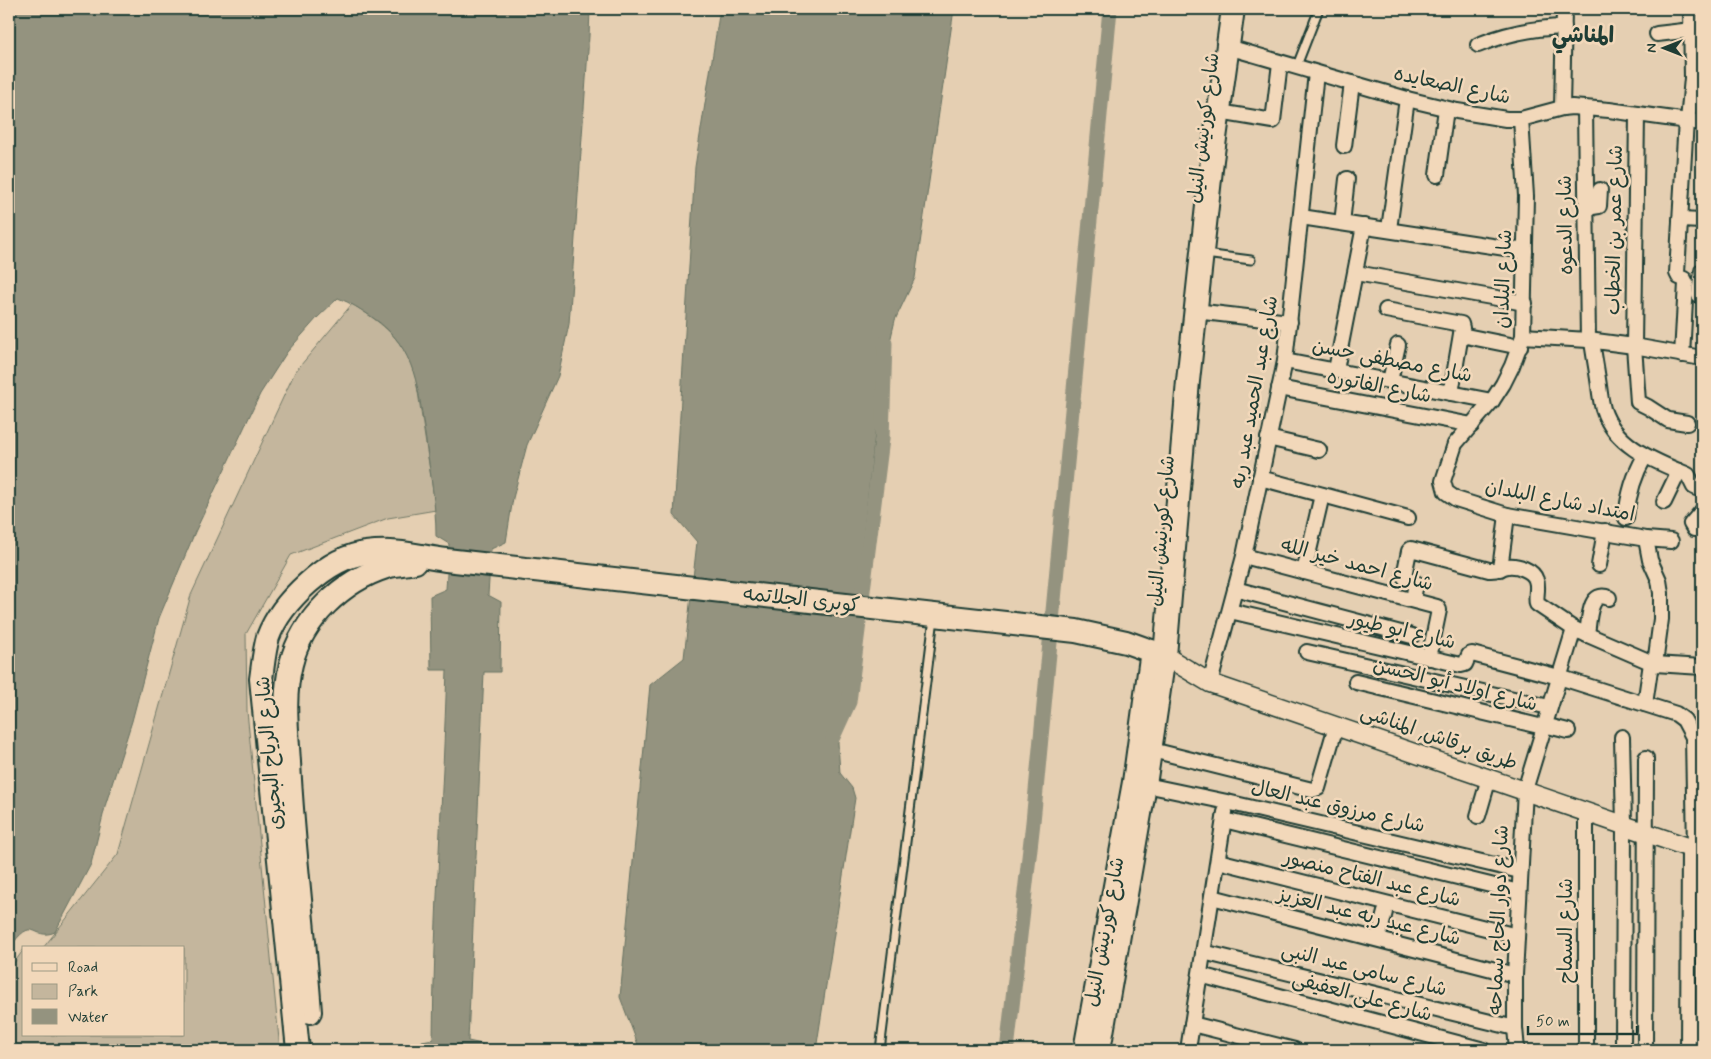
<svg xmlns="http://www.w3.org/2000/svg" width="1711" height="1059" font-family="Mynerve,'Playpen Sans Arabic',sans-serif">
  <rect width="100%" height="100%" fill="#e5cfb2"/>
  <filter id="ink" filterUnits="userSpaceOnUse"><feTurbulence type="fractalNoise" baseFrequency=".02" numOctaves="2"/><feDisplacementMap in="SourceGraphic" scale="10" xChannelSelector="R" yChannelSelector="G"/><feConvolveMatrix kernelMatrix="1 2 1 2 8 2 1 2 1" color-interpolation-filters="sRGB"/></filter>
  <g filter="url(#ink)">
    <!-- green -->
    <path fill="#c4b69d" stroke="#727a68" d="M352,304c33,21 53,36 64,75l20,131 -48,8 -97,37 -45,79 1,77 33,339h-271v-80l15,-21v86h160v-87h-141l75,-94 73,-259 104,-223z"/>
    <!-- water -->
    <g fill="#94937f" stroke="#657161">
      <path d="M9,9h581l-1,27 -20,288 -11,52 -31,69 -14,53 -7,44 -15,7 -3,46 13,7 -1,70h-16l-16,369 14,3 1,6h-63l2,-9 11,-2c1,-123 10,-246 14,-369h-16l-1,-74 16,-7 3,-45 -13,-8c0,-32 -6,-63 -10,-95 -8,-50 -8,-93 -54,-124 -12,-8 -21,-14 -34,-19l-21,20 -30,34 -27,42 -65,138 -36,86 -27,103 -26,82 -15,61 -36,68c-23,10 -21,-20 -46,17z"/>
      <path d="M720,9h234l-39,269 -20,42 -14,61 -25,220 -18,142 2,30 12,15 3,10 -39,252h-176l-20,-53 30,-312 34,-27 13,-116 -23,-27 21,-348z"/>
    </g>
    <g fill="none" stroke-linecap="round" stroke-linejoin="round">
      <!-- canal -->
      <g stroke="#94937f" stroke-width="15">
        <path d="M833,737l16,-35 33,-263 3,-96"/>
        <path d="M1007,1050l26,-228 77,-813"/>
      </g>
      <defs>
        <g id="service">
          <path d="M1296,68l23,-59"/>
          <path d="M1205,254l46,6"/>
          <path d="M880,1050l54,-432"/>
        </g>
        <g id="minor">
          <path d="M1657,34l35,-4 10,-3"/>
          <path d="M1478,45c29,-12 55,-17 86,-18"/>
          <path d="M1228,47l179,52 50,12 49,8h15l41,-11 10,-1 37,3 93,13"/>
          <path d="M1562,108l2,-99"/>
          <path d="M1585,108l3,232"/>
          <path d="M1219,112l54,9 7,-58"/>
          <path d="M1637,114l-3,232 4,56 10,5 20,13 19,3"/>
          <path d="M1521,119l5,77 -3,140 -11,30 -9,18 -11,17 -37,43 -12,37 3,11 10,7 51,16 139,24 4,21 9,20 2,13v26l-6,45"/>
          <path d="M1688,121l4,-43 -1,-69"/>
          <path d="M1344,146l8,-63"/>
          <path d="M1437,175l9,-66"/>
          <path d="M1586,208l13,-2 1,-16"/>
          <path d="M1301,217l224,34"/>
          <path d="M1680,220l22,1"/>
          <path d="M1342,223l5,-44"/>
          <path d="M1389,229l18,-130"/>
          <path d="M1356,273l169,30"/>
          <path d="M1699,295l3,-24"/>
          <path d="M1386,310l75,14 1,4 -11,65"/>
          <path d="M1195,311l95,11"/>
          <path d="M1461,335l59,12"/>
          <path d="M1523,336l65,4 46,6 68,12"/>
          <path d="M1592,341c2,15 5,30 7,45 1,8 2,16 4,23 12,38 52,52 85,66l6,12 8,3"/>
          <path d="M1682,355l4,-72 -2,-4 -5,-2 -2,-4 9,-153"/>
          <path d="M1285,361l207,40"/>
          <path d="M1336,370l28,-144"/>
          <path d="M1390,381l8,-36"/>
          <path d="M1279,388l193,37"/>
          <path d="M1268,438l51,12"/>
          <path d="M1260,478l148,40"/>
          <path d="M1664,502l15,-31"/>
          <path d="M1702,511l-11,13 3,5h8"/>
          <path d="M1626,518c2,-23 8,-43 19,-62"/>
          <path d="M1646,539l25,2"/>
          <path d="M1244,556l193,51 2,3 -10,48"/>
          <path d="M1599,565l6,-34"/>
          <path d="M1500,569l7,-54"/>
          <path d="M1304,572l18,-77"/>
          <path d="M1235,589l177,47"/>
          <path d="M1413,600l3,-17 -10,-4 -2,-3 5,-25 2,-2 78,21c8,1 12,-3 19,-4 9,-1 25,4 28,14 3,8 -1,16 1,24l37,25"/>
          <path d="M1230,611l231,54 4,-1 4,-9 3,-1 87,23 117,37 8,6 9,17 2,112"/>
          <path d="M1587,635c2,-14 2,-46 22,-37"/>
          <path d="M1307,652l242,55"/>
          <path d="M1356,682l187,45"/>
          <path d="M1210,683l34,-127 41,-195 31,-288"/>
          <path d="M1645,704l6,-41"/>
          <path d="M1544,725l24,6"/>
          <path d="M1622,737l2,88 -1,225"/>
          <path d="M1152,750l160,40 6,-2 18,-62"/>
          <path d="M1146,785l81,17 293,69"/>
          <path d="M1586,811v239"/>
          <path d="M1478,816l11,-38"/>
          <path d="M1224,820l295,72"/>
          <path d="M1218,861l299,75"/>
          <path d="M1212,897l303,78"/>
          <path d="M1378,939l7,-27"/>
          <path d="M1203,952l312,76"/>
          <path d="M1200,975l284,75"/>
          <path d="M1192,1024l103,26"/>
          <path d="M1188,1050l37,-238"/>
          <path d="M1517,1050l-2,-22v-53l10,-185 49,-161 81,35 47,3"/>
          <path d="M1645,1050l1,-292"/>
          <path d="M1688,1050l1,-202"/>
        </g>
        <path id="tertiary" d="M1165,656l45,27 492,169"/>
        <g id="secondary">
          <path d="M1084,1050l49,-268 18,-132"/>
          <path d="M1100,1050l46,-265 19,-129"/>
        </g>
        <g id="primary">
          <path d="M310,1012c-6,-84 -17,-167 -21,-250 -2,-33 -6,-66 2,-98 11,-45 51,-83 95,-97 9,-3 20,-3 29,-5"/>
          <path d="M298,1050l-37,-371c2,-14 3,-28 7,-42 13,-35 60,-80 98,-84 31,-4 51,3 80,7l630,71 50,11 39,14 23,-275 24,-221 21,-151"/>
        </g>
      </defs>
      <!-- service casing -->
      <use href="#service" stroke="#1f3d34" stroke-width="11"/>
      <!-- minor casing -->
      <use href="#minor" stroke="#1f3d34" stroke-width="18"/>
      <!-- tertiary casing -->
      <use href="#tertiary" stroke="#1f3d34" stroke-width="21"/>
      <!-- secondary casing -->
      <use href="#secondary" stroke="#1f3d34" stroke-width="24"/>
      <!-- primary casing -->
      <use href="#primary" stroke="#1f3d34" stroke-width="26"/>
      <!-- service -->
      <use href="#service" stroke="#f2d8ba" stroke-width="7"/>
      <!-- minor -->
      <use href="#minor" stroke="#f2d8ba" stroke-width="14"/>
      <!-- tertiary -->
      <use href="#tertiary" stroke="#f2d8ba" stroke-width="18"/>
      <!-- secondary -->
      <use href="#secondary" stroke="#f2d8ba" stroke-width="20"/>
      <!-- primary -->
      <use href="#primary" stroke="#f2d8ba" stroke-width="22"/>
    </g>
  </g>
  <g text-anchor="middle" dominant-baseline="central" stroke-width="5" stroke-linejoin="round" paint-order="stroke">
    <!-- street labels -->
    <g font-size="20" fill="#1f3d34" stroke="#f2d8ba">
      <text transform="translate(1452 86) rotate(12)">شارع الصعايده</text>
      <text transform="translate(1204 128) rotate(-83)">شارع كورنيش النيل</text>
      <text transform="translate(1566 225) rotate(-91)">شارع الدعوه</text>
      <text transform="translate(1615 230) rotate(-89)">شارع عمر بن الخطاب</text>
      <text transform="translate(1504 279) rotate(-88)">شارع البلدان</text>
      <text transform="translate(1392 361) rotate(11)">شارع مصطفى حسن</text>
      <text transform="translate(1379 387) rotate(11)">شارع الفاتوره</text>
      <text transform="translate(1255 392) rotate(-80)">شارع عبد الحميد عبد ربه</text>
      <text transform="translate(1560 501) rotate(11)">امتداد شارع البلدان</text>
      <text transform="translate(1162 531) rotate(-85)">شارع كورنيش النيل</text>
      <text transform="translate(1357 565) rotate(15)">شارع احمد خير الله</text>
      <text transform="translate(801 600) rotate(6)">كوبرى الجلاتمه</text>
      <text transform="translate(1402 631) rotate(13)">شارع ابو طيور</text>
      <text transform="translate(1455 685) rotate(14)">شارع اولاد أبو الحسن</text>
      <text transform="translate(1439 738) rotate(19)">طريق برقاش, المناشى</text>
      <text transform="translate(270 753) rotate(-95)">شارع الرياح البحيرى</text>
      <text transform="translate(1338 807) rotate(13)">شارع مرزوق عبد العال</text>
      <text transform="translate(1372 879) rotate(14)">شارع عبد الفتاح منصور</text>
      <text transform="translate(1369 917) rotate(14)">شارع عبد ربه عبد العزيز</text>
      <text transform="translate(1499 920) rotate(-88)">شارع دوار الحاج سماحه</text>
      <text transform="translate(1566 931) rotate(-90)">شارع السماح</text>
      <text transform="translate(1105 932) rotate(-80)">شارع كورنيش النيل</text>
      <text transform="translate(1364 970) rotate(14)">شارع سامى عبد النبى</text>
      <text transform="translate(1362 997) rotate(15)">شارع على العفيفى</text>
    </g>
    <!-- quarter labels -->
    <g font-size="22" font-weight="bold" fill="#1f3d34" stroke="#f2d8ba">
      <text x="1583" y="36">المناشي</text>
    </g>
  </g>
  <!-- margin -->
  <rect width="1711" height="1059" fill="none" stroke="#f2d8ba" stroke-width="30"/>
  <rect x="15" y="15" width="1681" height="1029" fill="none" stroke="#1f3d34" stroke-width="2" filter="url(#ink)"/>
  <!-- legend -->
  <rect x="22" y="946" width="162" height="90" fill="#f2d8ba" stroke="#9e9a84"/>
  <rect x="32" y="963" width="25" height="8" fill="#f2d8ba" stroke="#9e9a84"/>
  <text x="68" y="972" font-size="15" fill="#1f3d34">Road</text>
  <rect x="32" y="984" width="25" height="15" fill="#c4b69d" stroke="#9e9a84"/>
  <text x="68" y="996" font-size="15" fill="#1f3d34">Park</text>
  <rect x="32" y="1009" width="25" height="15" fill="#94937f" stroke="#9e9a84"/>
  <text x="68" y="1022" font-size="15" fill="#1f3d34">Water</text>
  <!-- north arrow -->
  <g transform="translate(1664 48) rotate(270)" stroke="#f2d8ba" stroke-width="4" paint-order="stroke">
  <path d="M0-4L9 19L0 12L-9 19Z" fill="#1f3d34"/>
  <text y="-8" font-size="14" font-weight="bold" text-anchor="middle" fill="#1f3d34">N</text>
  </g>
  <!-- scale -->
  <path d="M1528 1026v8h109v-8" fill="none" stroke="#1f3d34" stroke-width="2.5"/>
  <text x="1536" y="1026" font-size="15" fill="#1f3d34" stroke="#f2d8ba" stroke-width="4" paint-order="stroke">50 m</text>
</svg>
